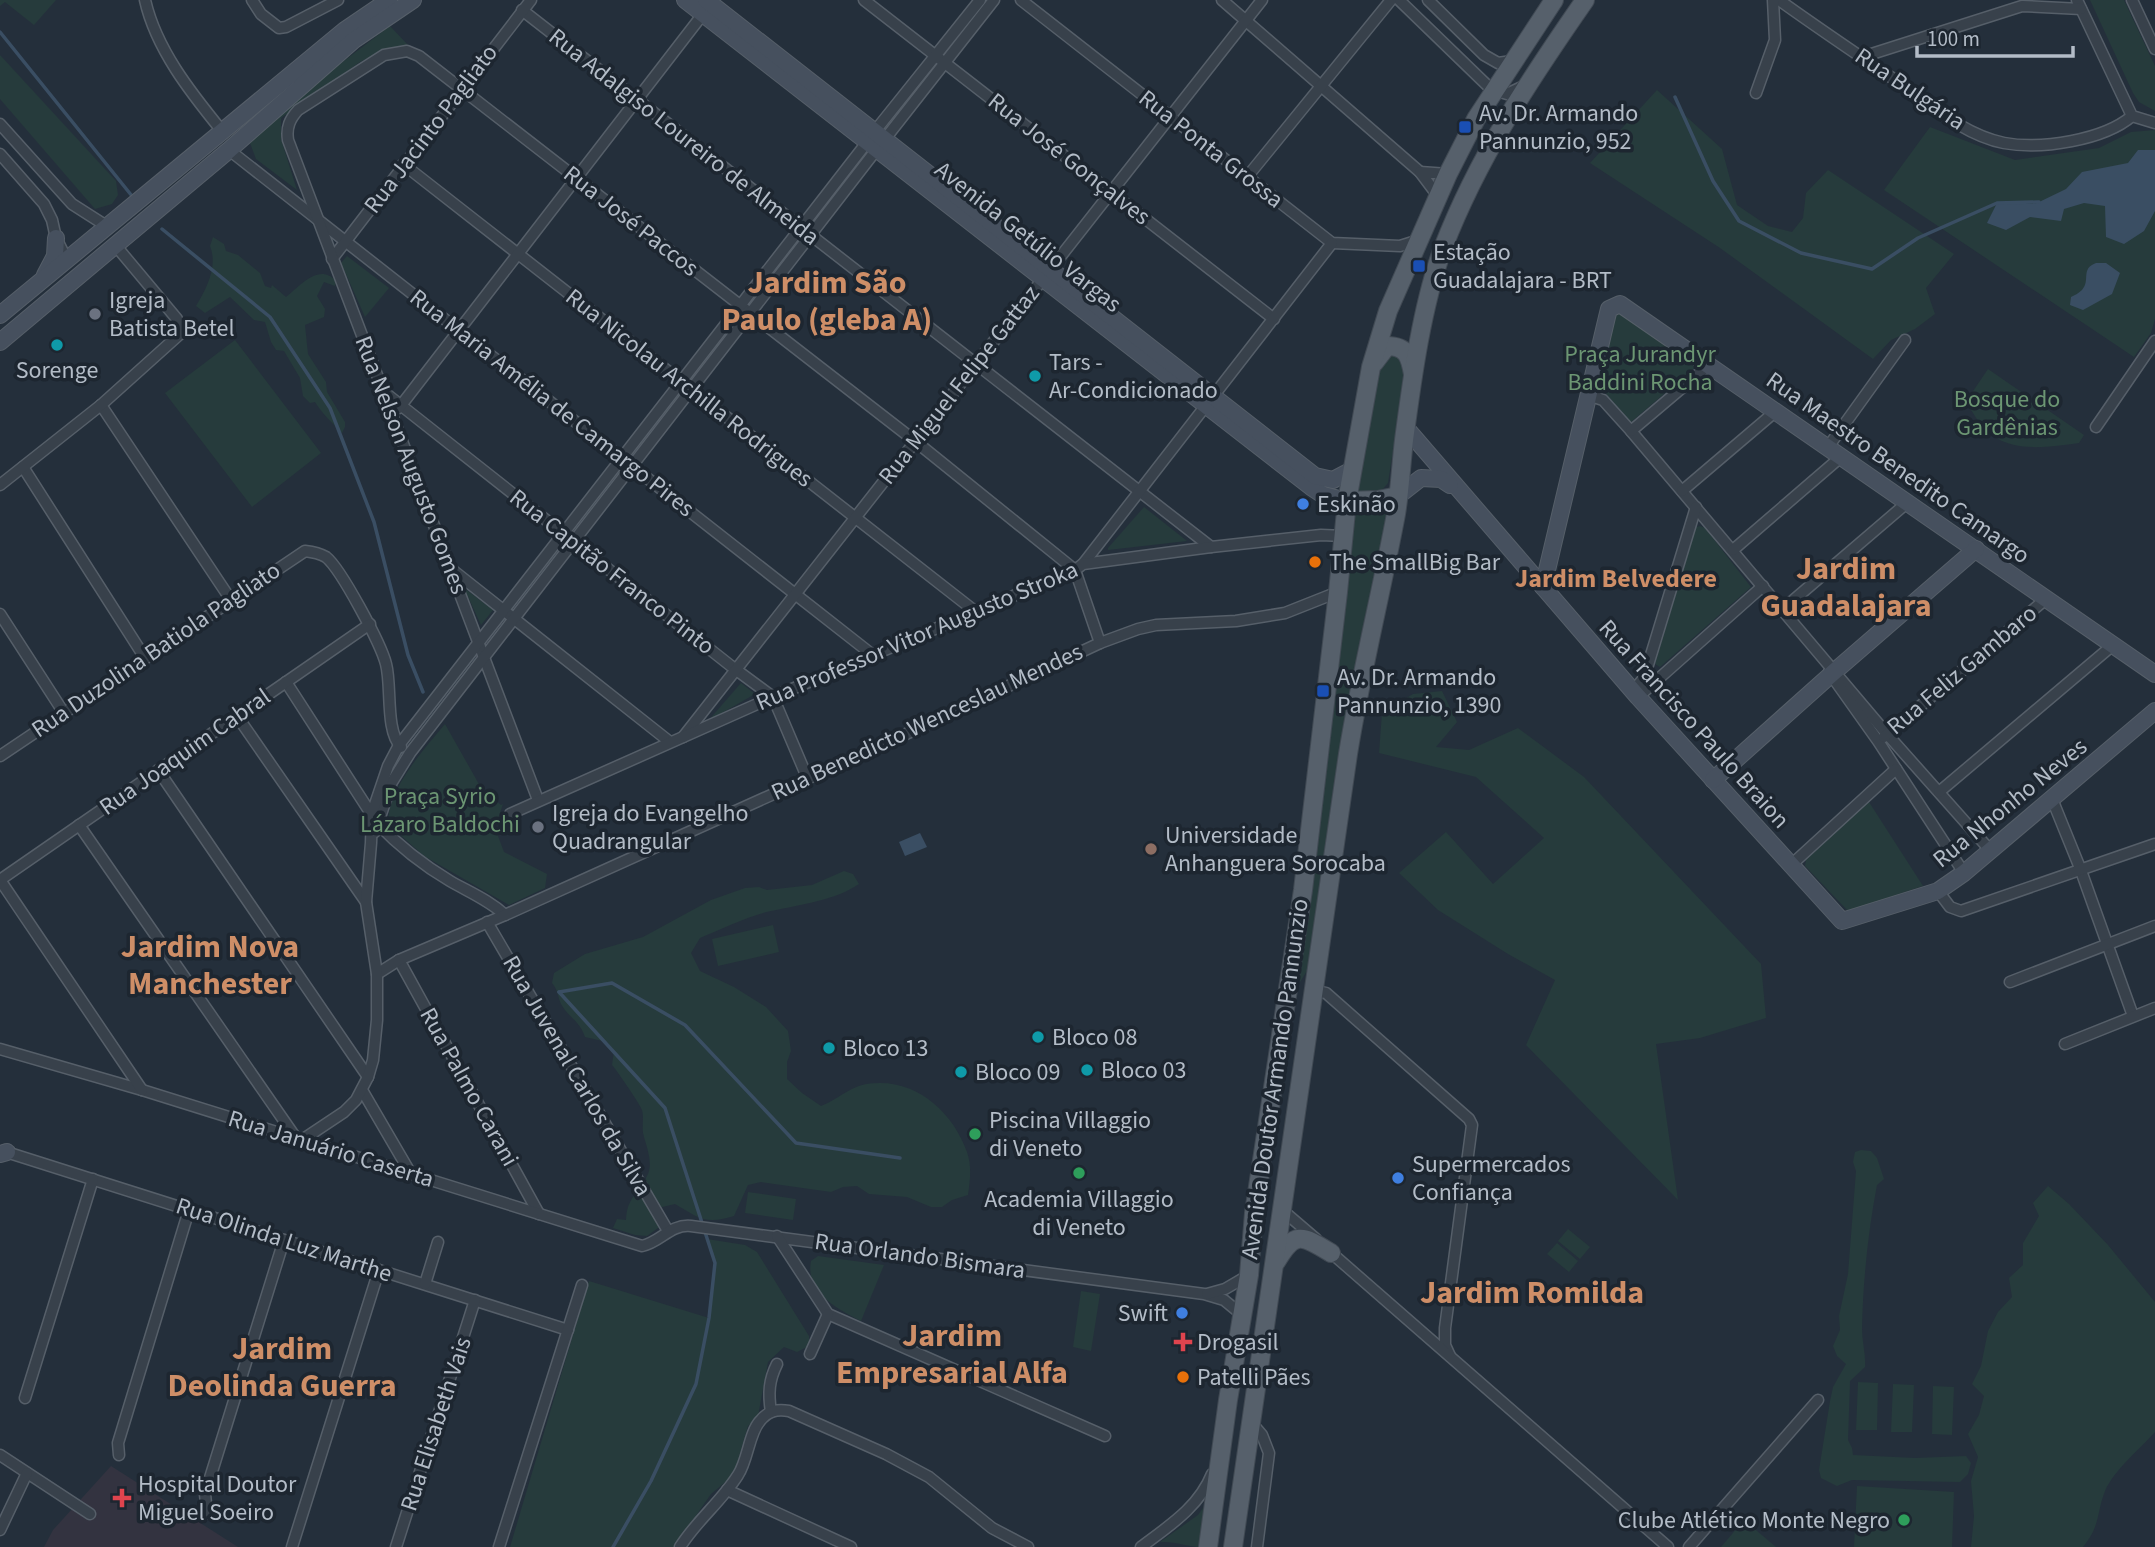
<svg xmlns="http://www.w3.org/2000/svg" width="2155" height="1547" font-family="'Source Sans 3',sans-serif">
  <rect width="100%" height="100%" fill="#242f3b"/>
  <!-- medical -->
  <path fill="#333340" d="M111,1466l127,81h-194l9,-17z"/>
  <!-- green -->
  <g fill="#263b3c">
    <path d="M0,0h56l-22,25 -29,-23 -5,4z"/>
    <path d="M2090,0h34l31,66v45l-16,-9 -6,-9z"/>
    <path d="M390,26l18,19 -22,4 -26,13 -79,56v21l16,51 -41,-31 -6,-16 28,-32z"/>
    <path d="M0,55l116,126 2,14 -6,9 -17,5 -95,-110z"/>
    <path d="M1657,90l65,59 15,56 31,21 24,6 11,-14 3,-25 22,-23 126,84 -28,34 9,26 -20,15 -24,11 -18,19 -153,-111 -130,-85z"/>
    <path d="M1930,127l85,33 84,-12 32,-16 24,-2v189l-4,14 -17,24 -250,-167z"/>
    <path d="M213,237l11,7 2,7 12,4 22,18 5,13 6,2 1,-3 14,12c14,-11 33,-35 50,-16l-1,5 -11,-4 -7,14 8,13 -1,8 -19,8 3,29 18,28 1,10 18,30v5l-3,6c-8,-8 -22,-22 -27,-31l-5,1 -7,-7 -3,-18 -16,-27 -8,-1 -5,-8 -6,-20 -11,-2 -24,-23 -25,16 -9,-7c11,-18 22,-40 14,-60z"/>
    <path d="M347,256l42,32 -24,29 -24,-54z"/>
    <path d="M1617,312l81,53 -67,57 -32,-36 14,-67z"/>
    <path d="M235,340l86,113 -69,54 -87,-114z"/>
    <path d="M1385,352l22,9 -19,122 -6,7 -24,2 21,-132z"/>
    <path d="M1988,369l96,66 -5,8c-31,4 -68,11 -94,-13 -8,-8 -12,-20 -20,-27z"/>
    <path d="M1380,506l7,10 -29,133 -51,322 -7,11 -5,-2 49,-361 8,-94 5,-16z"/>
    <path d="M1144,507l43,34 -79,9v-2z"/>
    <path d="M1700,526l5,2 46,59 -91,80 -5,-3 41,-137z"/>
    <path d="M464,588l29,22 -12,15z"/>
    <path d="M741,683l14,11 -47,27z"/>
    <path d="M1442,691l15,31 -21,25 33,3 49,-22 66,49 177,187 5,54 -66,20 -44,6 22,156 -152,-155 29,-65 -47,-26 -70,-44 -39,-37 47,-41 47,52 51,-46 -68,-61 -97,-24 3,-40 31,-19z"/>
    <path d="M445,724l35,62 21,19 2,-1 -8,24 9,24 43,22 -2,14 -36,17 -85,-49 -35,-31c-5,-32 36,-77 56,-101z"/>
    <path d="M1869,802l54,84 -75,25 -39,-41 -4,-4 1,-6z"/>
    <path d="M844,871l9,3 6,10c-23,16 -60,21 -88,27 -23,5 -49,18 -71,27l-9,15 9,18 34,16 32,20 22,24 3,20 -4,11v17l15,14 19,13c23,-9 29,-23 59,-23 41,0 74,32 87,69 5,14 3,29 1,43l-16,5 -10,7h-11l-24,-10 -38,-3 -12,-8 -14,1 -12,5 -70,-10 -13,3 -14,31c-29,9 -35,2 -59,-12l-21,5 8,16 -15,11 -12,-1 -22,-7 4,-9 9,1c1,-23 12,-25 21,-44 7,-13 -1,-30 -4,-43 -1,-8 1,-16 -1,-23 -1,-4 -26,-41 -30,-45l2,-14 -7,-9 -22,-5c-5,-16 -17,-20 -24,-33 -4,-9 -2,-12 -9,-21l2,-10 31,-19 58,-17 68,-37 34,-12 14,-1 8,3 45,-5z"/>
    <path d="M773,925l6,27 -61,14 -6,-27z"/>
    <path d="M1861,1150l10,1 6,7 7,21 -7,6c-9,47 -14,96 -15,144 0,13 4,25 3,38l-15,14 -2,59 4,8 1,7 62,3 51,-2 5,7 -3,11 -8,8 -108,-2 -15,6 -16,-8 -2,-8 11,-69 3,-14 13,-23 -9,-8 -4,-10 7,-16 -1,-14 9,-42 8,-103 -3,-9 2,-10z"/>
    <path d="M2048,1186l21,18 39,41 47,57v130c-15,17 -41,38 -50,59 -9,23 -4,34 -22,56h-112l3,-31 -3,-35 7,-24 -10,-23 11,-19 5,-19 -12,-12 9,-18 7,-35 10,-19 14,-15 -3,-19 14,-13v-22l16,-27 -6,-13z"/>
    <path d="M748,1192l48,7 -3,21 -48,-7z"/>
    <path d="M1568,1229l22,18 -10,12 -22,-18z"/>
    <path d="M707,1239l38,6 12,7 52,84v10l-12,6 -13,-5 -16,15 -10,54 -10,10 -12,41 -7,12 -18,15 -37,53h-164l79,-266 120,37 6,-55z"/>
    <path d="M1557,1243l21,18 -9,11 -22,-18z"/>
    <path d="M818,1256l66,9 -23,56c-24,-12 -56,-29 -50,-60z"/>
    <path d="M1081,1291l19,3 -9,57 -18,-4z"/>
    <path d="M1858,1382l20,1 -1,47h-21z"/>
    <path d="M1893,1384l21,1 -2,47h-21z"/>
    <path d="M1933,1386l21,1 -2,48 -20,-1z"/>
    <path d="M1857,1486l97,6 -2,55h-98z"/>
    <path d="M1203,1508l4,5 -5,34c-15,0 -27,-6 -42,-5l38,-27z"/>
    <path d="M1744,1520l32,27h-55z"/>
  </g>
  <!-- water -->
  <g fill="#3a4e63">
    <path d="M2138,150h17v61l-11,20 -20,13 -18,-7 -1,-31 -21,-3 -20,6 -3,12 -31,-4 -24,13 -19,-7 10,-20 38,1 31,-15 16,-17 46,-9z"/>
    <path d="M2096,263h10l14,10 -8,21 -29,16 -13,-5 1,-8c4,-2 8,-4 11,-7 9,-10 -2,-21 14,-27z"/>
    <path d="M920,833l7,14 -22,9 -6,-14z"/>
  </g>
  <g fill="none" stroke-linecap="round" stroke-linejoin="round">
    <!-- stream -->
    <g stroke="#3a4e63" stroke-width="3.5">
      <path d="M0,32l132,164"/>
      <path d="M1675,97l38,84 26,40 62,32 71,16 46,-31 79,-35 42,-1"/>
      <path d="M162,229l108,88 60,91 44,114 34,133 15,37"/>
      <path d="M559,992l106,116 50,155 -6,55 -13,66 -45,97 -38,66"/>
      <path d="M559,992l53,-9 73,42 111,118 104,15"/>
    </g>
    <defs>
      <g id="street">
        <path d="M145,0c11,49 46,93 77,131"/>
        <path d="M252,0l9,14 18,14 7,-1 52,-27"/>
        <path d="M864,0l410,319"/>
        <path d="M1021,0l311,243 68,3 19,-6"/>
        <path d="M1222,0l198,172"/>
        <path d="M1399,0l92,89 16,5 17,-8"/>
        <path d="M1428,0l56,55 14,8 14,-2"/>
        <path d="M1779,0c39,28 79,55 119,82 33,23 66,53 106,61 37,7 100,-3 128,-27"/>
        <path d="M2077,0l55,116 23,7"/>
        <path d="M2132,0l23,49"/>
        <path d="M522,10l689,537"/>
        <path d="M1862,57l160,-51 59,3"/>
        <path d="M1756,93l19,-53 -2,-40"/>
        <path d="M0,124l72,80 36,23"/>
        <path d="M875,131l105,-131"/>
        <path d="M885,139l109,-139"/>
        <path d="M229,150l645,506"/>
        <path d="M0,154l44,50 8,16 4,18 11,22"/>
        <path d="M403,164l573,448"/>
        <path d="M1247,177l144,-177"/>
        <path d="M1438,196l-18,-24 28,2"/>
        <path d="M332,259l199,-259"/>
        <path d="M384,392l347,274 42,31 34,80"/>
        <path d="M1587,401l7,-4 9,3 28,31 256,303 103,116"/>
        <path d="M101,405l130,195"/>
        <path d="M399,408l304,-394"/>
        <path d="M2096,427l59,-86"/>
        <path d="M1631,431l78,-66"/>
        <path d="M1828,447l77,-107"/>
        <path d="M23,467l122,191"/>
        <path d="M0,485l101,-80 79,-71v-7l-3,-8 -61,-73"/>
        <path d="M1682,491l94,-80"/>
        <path d="M1733,550l109,-94"/>
        <path d="M1083,564l249,-321"/>
        <path d="M450,568l220,174"/>
        <path d="M1783,609l125,-107"/>
        <path d="M0,614l64,99"/>
        <path d="M1829,672l49,69 86,132"/>
        <path d="M286,682l91,141c21,22 46,42 73,58 19,11 39,19 55,34"/>
        <path d="M1633,691l11,-13 52,-171"/>
        <path d="M1638,697l125,-111"/>
        <path d="M237,716l129,186"/>
        <path d="M683,737l579,-737"/>
        <path d="M1884,737l163,-139"/>
        <path d="M0,756l305,-205c8,1 14,2 21,6 15,12 55,87 60,107 6,22 -1,67 15,83"/>
        <path d="M158,770l210,307"/>
        <path d="M1939,792l174,-147"/>
        <path d="M2052,799l28,69 53,148"/>
        <path d="M538,800l-250,-660c-2,-13 2,-21 10,-30l86,-55 23,-4 12,5 496,385 160,129 25,73"/>
        <path d="M510,814l263,-117 302,-127 8,-6 128,-17 110,-12 23,1"/>
        <path d="M79,825l217,313"/>
        <path d="M375,832l17,-50 18,-29 467,-604"/>
        <path d="M1790,866l106,-97"/>
        <path d="M1938,891l12,16 11,4 194,-67"/>
        <path d="M487,922l181,309"/>
        <path d="M399,960l140,254"/>
        <path d="M377,974l22,-14 106,-45 386,-174 209,-98 38,-14 18,-4 80,-4 49,-8 53,-21"/>
        <path d="M2010,982l145,-56"/>
        <path d="M1312,990l14,3 143,126 3,6 -27,203v17l5,11"/>
        <path d="M2065,1044l90,-36"/>
        <path d="M0,1049l142,41 500,156c19,-4 28,-22 49,-20l513,68 20,6 17,14"/>
        <path d="M142,1090l-142,-210 370,-256"/>
        <path d="M362,1090l49,84"/>
        <path d="M302,1140l42,-28 12,-12 12,-23 5,-17 4,-40v-46l-11,-72 5,-59 1,-30 16,-47 11,-21 469,-604"/>
        <path d="M3,1151l565,179"/>
        <path d="M1281,1209l35,30"/>
        <path d="M777,1236l51,78 277,122"/>
        <path d="M1328,1250l340,297"/>
        <path d="M425,1284l13,-42"/>
        <path d="M1207,1294l18,-5 24,-14"/>
        <path d="M810,1354l18,-40"/>
        <path d="M25,1398l68,-219"/>
        <path d="M771,1412c-3,-19 -2,-32 6,-48"/>
        <path d="M1250,1421l12,14 7,18 -12,94"/>
        <path d="M0,1455l90,59"/>
        <path d="M119,1455l-1,-12 71,-233"/>
        <path d="M727,1490l124,57"/>
        <path d="M207,1513l-2,-19 79,-254"/>
        <path d="M0,1530l27,-57"/>
        <path d="M292,1547l87,-277"/>
        <path d="M396,1547l79,-247"/>
        <path d="M499,1547l83,-262"/>
        <path d="M680,1547c17,-27 41,-45 58,-72 10,-15 11,-42 22,-54 8,-10 16,-12 29,-10l97,43 43,23 63,51 36,19"/>
        <path d="M1141,1547c28,-21 58,-40 71,-73"/>
        <path d="M1689,1547l129,-147"/>
      </g>
      <g id="secondary">
        <path d="M685,0l626,487 12,8 24,6"/>
        <path d="M706,0l609,476 18,4 19,-10"/>
        <path d="M45,275l10,-19 1,-18"/>
        <path d="M0,315l345,-285 44,-30"/>
        <path d="M0,342l229,-192 125,-110 59,-40"/>
        <path d="M1406,428l232,269 204,224 96,-30 26,-18 191,-162"/>
        <path d="M1398,496l23,-18 20,1 9,6"/>
        <path d="M1543,587l64,-270 2,-8 11,-5 535,370"/>
        <path d="M1713,780l122,-109 141,-122"/>
        <path d="M0,1154l7,-2"/>
      </g>
      <g id="primary">
        <path d="M1374,363l13,-17c20,0 23,11 26,28"/>
        <path d="M1347,501l31,-1 20,-4"/>
        <path d="M1276,1262c19,-32 26,-27 55,-9"/>
        <path d="M1208,1547l20,-147 21,-125 5,-62 49,-323 35,-298 9,-91 24,-134 17,-56 60,-137 28,-55 78,-119"/>
        <path d="M1233,1547l115,-793c13,-81 33,-160 48,-240 4,-24 5,-49 8,-74 8,-61 18,-135 39,-192 35,-91 87,-169 142,-248"/>
      </g>
    </defs>
    <!-- street casing -->
    <use href="#street" stroke="#565f69" stroke-width="13"/>
    <!-- secondary casing -->
    <use href="#secondary" stroke="#565f69" stroke-width="18"/>
    <!-- primary casing -->
    <use href="#primary" stroke="#414a54" stroke-width="20"/>
    <!-- street -->
    <use href="#street" stroke="#38414b" stroke-width="10"/>
    <!-- secondary -->
    <use href="#secondary" stroke="#46505e" stroke-width="16"/>
    <!-- primary -->
    <use href="#primary" stroke="#56606b" stroke-width="18"/>
  </g>
  <!-- markers -->
  <g fill="#1a4fb4" stroke="#1d2630" stroke-width="2.5">
    <rect x="1458" y="120" width="14" height="14" rx="3.5"/>
    <rect x="1412" y="259" width="14" height="14" rx="3.5"/>
    <rect x="1316" y="684" width="14" height="14" rx="3.5"/>
  </g>
  <g fill="#6b7280" stroke="#1d2630" stroke-width="2.5">
    <circle cx="95" cy="314" r="7"/>
    <circle cx="538" cy="827" r="7"/>
  </g>
  <g fill="#0f9aa8" stroke="#1d2630" stroke-width="2.5">
    <circle cx="57" cy="345" r="7"/>
    <circle cx="1035" cy="376" r="7"/>
    <circle cx="1038" cy="1037" r="7"/>
    <circle cx="829" cy="1048" r="7"/>
    <circle cx="1087" cy="1070" r="7"/>
    <circle cx="961" cy="1072" r="7"/>
  </g>
  <g fill="#3f7fe0" stroke="#1d2630" stroke-width="2.5">
    <circle cx="1303" cy="504" r="7"/>
    <circle cx="1398" cy="1178" r="7"/>
    <circle cx="1182" cy="1313" r="7"/>
  </g>
  <g fill="#e8710a" stroke="#1d2630" stroke-width="2.5">
    <circle cx="1315" cy="562" r="7"/>
    <circle cx="1183" cy="1377" r="7"/>
  </g>
  <circle fill="#8d6e63" stroke="#1d2630" stroke-width="2.5" cx="1151" cy="849" r="7"/>
  <g fill="#2e9e5b" stroke="#1d2630" stroke-width="2.5">
    <circle cx="975" cy="1134" r="7"/>
    <circle cx="1079" cy="1173" r="7"/>
    <circle cx="1904" cy="1520" r="7"/>
  </g>
  <g fill="#e0444e" stroke="#1d2630" stroke-width="2.5">
    <path d="M1179.5 1331.5h7v7h7v7h-7v7h-7v-7h-7v-7h7z"/>
    <path d="M118.5 1487.5h7v7h7v7h-7v7h-7v-7h-7v-7h7z"/>
  </g>
  <g text-anchor="middle" dominant-baseline="central" stroke-width="7" stroke-linejoin="round" paint-order="stroke">
    <!-- street labels -->
    <g font-size="24" fill="#b3bcc7" stroke="#1d2630">
      <text transform="translate(1910 89) rotate(34)">Rua Bulgária</text>
      <text transform="translate(431 129) rotate(-53)">Rua Jacinto Pagliato</text>
      <text transform="translate(684 137) rotate(38)">Rua Adalgiso Loureiro de Almeida</text>
      <text transform="translate(1211 149) rotate(38)">Rua Ponta Grossa</text>
      <text transform="translate(1069 159) rotate(38)">Rua José Gonçalves</text>
      <text transform="translate(631 221) rotate(38)">Rua José Paccos</text>
      <text transform="translate(1028 237) rotate(38)">Avenida Getúlio Vargas</text>
      <text transform="translate(959 385) rotate(-52)">Rua Miguel Felipe Gattaz</text>
      <text transform="translate(689 388) rotate(38)">Rua Nicolau Archilla Rodrigues</text>
      <text transform="translate(552 403) rotate(38)">Rua Maria Amélia de Camargo Pires</text>
      <text transform="translate(411 465) rotate(69)">Rua Nelson Augusto Gomes</text>
      <text transform="translate(1898 468) rotate(35)">Rua Maestro Benedito Camargo</text>
      <text transform="translate(612 572) rotate(38)">Rua Capitão Franco Pinto</text>
      <text transform="translate(917 636) rotate(-23)">Rua Professor Vitor Augusto Stroka</text>
      <text transform="translate(156 650) rotate(-34)">Rua Duzolina Batiola Pagliato</text>
      <text transform="translate(1962 670) rotate(-40)">Rua Feliz Gambaro</text>
      <text transform="translate(927 722) rotate(-25)">Rua Benedicto Wenceslau Mendes</text>
      <text transform="translate(1694 724) rotate(48)">Rua Francisco Paulo Braion</text>
      <text transform="translate(185 752) rotate(-35)">Rua Joaquim Cabral</text>
      <text transform="translate(2010 803) rotate(-39)">Rua Nhonho Neves</text>
      <text transform="translate(577 1076) rotate(60)">Rua Juvenal Carlos da Silva</text>
      <text transform="translate(1275 1079) rotate(-82)">Avenida Doutor Armando Pannunzio</text>
      <text transform="translate(469 1087) rotate(61)">Rua Palmo Carani</text>
      <text transform="translate(331 1149) rotate(17)">Rua Januário Caserta</text>
      <text transform="translate(284 1240) rotate(18)">Rua Olinda Luz Marthe</text>
      <text transform="translate(920 1256) rotate(8)">Rua Orlando Bismara</text>
      <text transform="translate(436 1424) rotate(-72)">Rua Elisabeth Vais</text>
    </g>
    <!-- poi labels -->
    <g font-size="24" fill="#b3bcc7" stroke="#1d2630" text-anchor="start">
      <text x="1479" y="113">Av. Dr. Armando<tspan x="1479" dy="28">Pannunzio, 952</tspan></text>
      <text x="1433" y="252">Estação<tspan x="1433" dy="28">Guadalajara - BRT</tspan></text>
      <text x="109" y="300">Igreja<tspan x="109" dy="28">Batista Betel</tspan></text>
      <text x="1049" y="362">Tars -<tspan x="1049" dy="28">Ar-Condicionado</tspan></text>
      <text x="57" y="370" text-anchor="middle">Sorenge</text>
      <text x="1317" y="504">Eskinão</text>
      <text x="1329" y="562">The SmallBig Bar</text>
      <text x="1337" y="677">Av. Dr. Armando<tspan x="1337" dy="28">Pannunzio, 1390</tspan></text>
      <text x="552" y="813">Igreja do Evangelho<tspan x="552" dy="28">Quadrangular</tspan></text>
      <text x="1165" y="835">Universidade<tspan x="1165" dy="28">Anhanguera Sorocaba</tspan></text>
      <text x="1052" y="1037">Bloco 08</text>
      <text x="843" y="1048">Bloco 13</text>
      <text x="1101" y="1070">Bloco 03</text>
      <text x="975" y="1072">Bloco 09</text>
      <text x="989" y="1120">Piscina Villaggio<tspan x="989" dy="28">di Veneto</tspan></text>
      <text x="1412" y="1164">Supermercados<tspan x="1412" dy="28">Confiança</tspan></text>
      <text x="1079" y="1199" text-anchor="middle">Academia Villaggio<tspan x="1079" dy="28">di Veneto</tspan></text>
      <text x="1168" y="1313" text-anchor="end">Swift</text>
      <text x="1197" y="1342">Drogasil</text>
      <text x="1197" y="1377">Patelli Pães</text>
      <text x="138" y="1484">Hospital Doutor<tspan x="138" dy="28">Miguel Soeiro</tspan></text>
      <text x="1890" y="1520" text-anchor="end">Clube Atlético Monte Negro</text>
    </g>
    <!-- park labels -->
    <g font-size="24" fill="#6c9673" stroke="#1d2630">
      <text x="1640" y="354">Praça Jurandyr<tspan x="1640" dy="28">Baddini Rocha</tspan></text>
      <text x="2007" y="399">Bosque do<tspan x="2007" dy="28">Gardênias</tspan></text>
      <text x="440" y="796">Praça Syrio<tspan x="440" dy="28">Lázaro Baldochi</tspan></text>
    </g>
    <!-- neighbourhood labels -->
    <g font-size="26" font-weight="bold" fill="#ce8e67" stroke="#1d2630">
      <text x="1616" y="578">Jardim Belvedere</text>
    </g>
    <!-- district labels -->
    <g font-size="32" font-weight="bold" fill="#ce8e67" stroke="#1d2630">
      <text x="827" y="283">Jardim São<tspan x="827" dy="37">Paulo (gleba A)</tspan></text>
      <text x="1846" y="569">Jardim<tspan x="1846" dy="37">Guadalajara</tspan></text>
      <text x="210" y="947">Jardim Nova<tspan x="210" dy="37">Manchester</tspan></text>
      <text x="1532" y="1293">Jardim Romilda</text>
      <text x="952" y="1336">Jardim<tspan x="952" dy="37">Empresarial Alfa</tspan></text>
      <text x="282" y="1349">Jardim<tspan x="282" dy="37">Deolinda Guerra</tspan></text>
    </g>
  </g>
  <!-- scale -->
  <path d="M1917 46v10h156v-10" fill="none" stroke="#b3bcc7" stroke-width="3.5"/>
  <text x="1927" y="46" font-size="21" fill="#b3bcc7" stroke="#1d2630" stroke-width="5" paint-order="stroke">100 m</text>
</svg>
